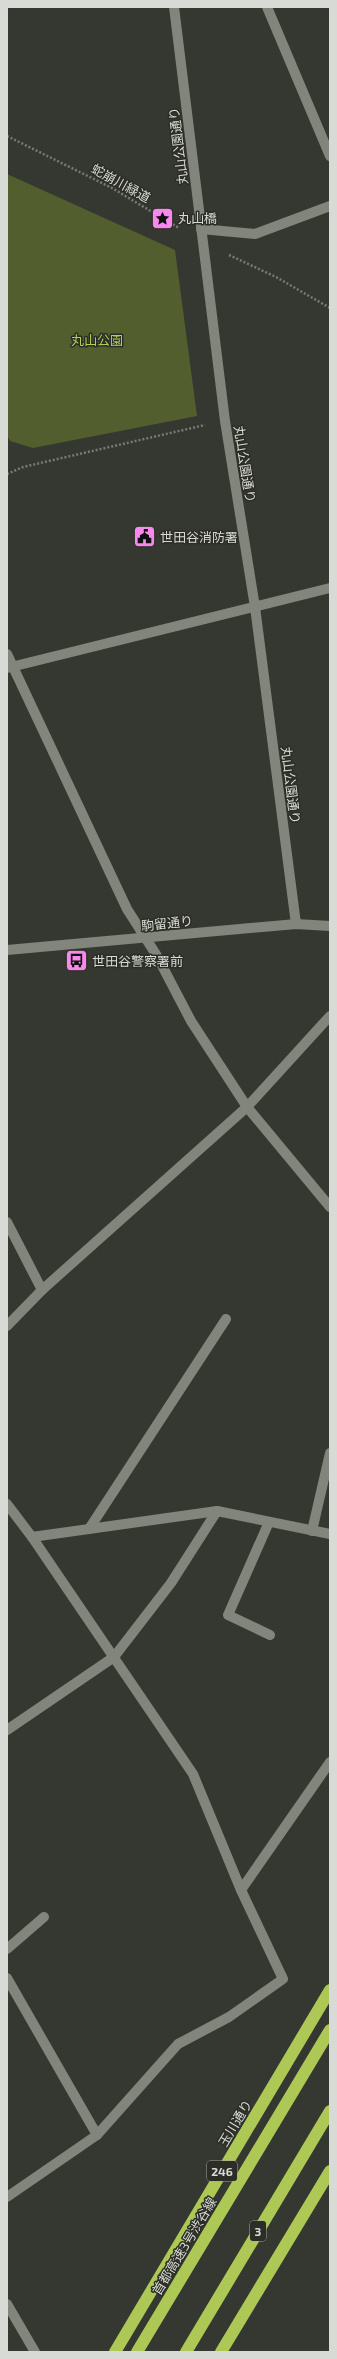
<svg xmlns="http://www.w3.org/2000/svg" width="337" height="2359" font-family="'Exo 2','Noto Sans JP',sans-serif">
  <rect width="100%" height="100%" fill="#353830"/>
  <!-- green -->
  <path fill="#525e2e" d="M7,174l168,76 22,166 -164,32 -23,-7 -3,-6z"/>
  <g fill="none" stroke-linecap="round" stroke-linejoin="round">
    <!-- path -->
    <g stroke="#787a74" stroke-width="2.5" stroke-dasharray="2 2" stroke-linecap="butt">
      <path d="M7,136l105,52 67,40"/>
      <path d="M229,255l47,22 54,31"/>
      <path d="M7,474l16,-7 182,-42"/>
    </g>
    <!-- minor -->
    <g stroke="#82857c" stroke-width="10">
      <path d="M174,7l51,414 30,186 41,317"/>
      <path d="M267,7l63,149"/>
      <path d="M201,229l54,5 75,-28"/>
      <path d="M7,654l120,255 30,47 34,65 56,86 83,100"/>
      <path d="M7,668l323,-80"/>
      <path d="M7,950l289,-26 34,2"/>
      <path d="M7,1222l35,68"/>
      <path d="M7,1326l35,-36 205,-183 83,-91"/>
      <path d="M7,1504l25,33 161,237 48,116 42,89 -54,38 -51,27 -81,91 -90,62"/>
      <path d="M269,1522l-41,93 42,20"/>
      <path d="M89,1529l137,-210"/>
      <path d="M312,1531l18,-78"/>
      <path d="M32,1537l185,-26 113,23"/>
      <path d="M7,1730l107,-73 57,-74 46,-72"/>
      <path d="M241,1890l89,-128"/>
      <path d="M7,1949l37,-32"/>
      <path d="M7,1978l90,157"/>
      <path d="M7,2304l28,48"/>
    </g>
    <!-- highway -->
    <g stroke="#adc855" stroke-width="12">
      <path d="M115,2352l215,-362"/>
      <path d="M137,2352l193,-322"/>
      <path d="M186,2352l144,-241"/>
      <path d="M221,2352l109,-181"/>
    </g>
  </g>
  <!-- icons -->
  <defs>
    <symbol id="sight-square" viewBox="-11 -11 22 22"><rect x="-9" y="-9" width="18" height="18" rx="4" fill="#f788ec" stroke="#2b2d26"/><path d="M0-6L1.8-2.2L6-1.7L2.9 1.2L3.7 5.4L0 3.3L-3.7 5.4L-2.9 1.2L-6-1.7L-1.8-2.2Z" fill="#111"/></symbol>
    <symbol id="civic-square" viewBox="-11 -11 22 22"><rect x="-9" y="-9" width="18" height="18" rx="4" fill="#f788ec" stroke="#2b2d26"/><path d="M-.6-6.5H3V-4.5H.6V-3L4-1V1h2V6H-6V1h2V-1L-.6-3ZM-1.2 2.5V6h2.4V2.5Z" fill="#111"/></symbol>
    <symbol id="bus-square" viewBox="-11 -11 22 22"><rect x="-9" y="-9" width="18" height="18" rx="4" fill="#f788ec" stroke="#2b2d26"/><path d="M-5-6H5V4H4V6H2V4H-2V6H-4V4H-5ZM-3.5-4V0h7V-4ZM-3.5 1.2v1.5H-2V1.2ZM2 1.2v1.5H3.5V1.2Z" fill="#111"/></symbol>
  </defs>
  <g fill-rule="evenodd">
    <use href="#sight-square" x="150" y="206" width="25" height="25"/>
    <use href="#civic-square" x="132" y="524" width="25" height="25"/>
    <use href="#bus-square" x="64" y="948" width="25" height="25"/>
  </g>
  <g text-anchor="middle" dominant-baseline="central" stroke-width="3" stroke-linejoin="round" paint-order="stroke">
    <!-- shield labels -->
    <g fill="#2b2d26" stroke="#a4a6a0" stroke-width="1">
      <rect x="207" y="2161" width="30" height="20" rx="3"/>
      <rect x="250" y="2221" width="16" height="20" rx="3"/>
    </g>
    <g font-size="12" font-weight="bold" fill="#d8dad5">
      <text x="222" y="2171">246</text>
      <text x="258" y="2231">3</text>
    </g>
    <!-- street labels -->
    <g font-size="13" fill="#d8dad5" stroke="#2b2d26">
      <text transform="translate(178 146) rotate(-97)">丸山公園通り</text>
      <text transform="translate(121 183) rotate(29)">蛇崩川緑道</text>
      <text transform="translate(245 464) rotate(81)">丸山公園通り</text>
      <text transform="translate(291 785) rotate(83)">丸山公園通り</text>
      <text transform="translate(167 923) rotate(-6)">駒留通り</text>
      <text transform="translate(235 2123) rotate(-59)">玉川通り</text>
      <text transform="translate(184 2246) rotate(-59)">首都高速3号渋谷線</text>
    </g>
    <!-- poi labels -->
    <g font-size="13" fill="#d8dad5" stroke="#2b2d26" text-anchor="start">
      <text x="178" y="218">丸山橋</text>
      <text x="160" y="537">世田谷消防署</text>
      <text x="92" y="961">世田谷警察署前</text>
    </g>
    <!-- park labels -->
    <g font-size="13" fill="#b4d058" stroke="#2b2d26">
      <text x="97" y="340">丸山公園</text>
    </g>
  </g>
  <!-- border -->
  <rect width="337" height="2359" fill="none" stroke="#d8dad5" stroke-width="16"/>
</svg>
